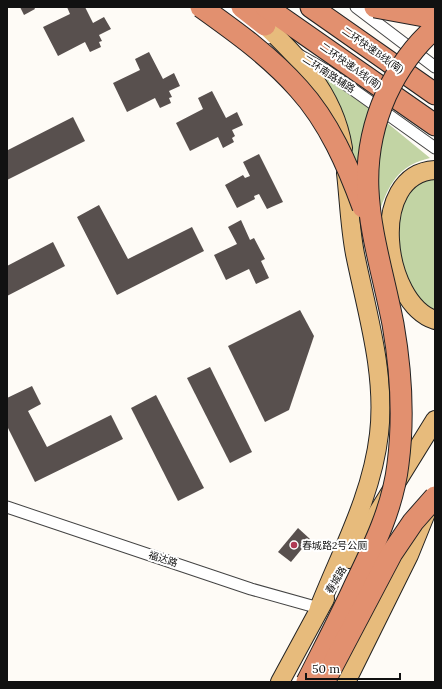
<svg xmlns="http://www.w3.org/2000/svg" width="442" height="689" font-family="Lora,'Noto Sans SC',serif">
  <rect width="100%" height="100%" fill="#fefbf6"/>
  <!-- forest -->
  <g fill="#c2d4a4">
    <path d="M320,74l49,34 61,50c-29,7 -39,22 -49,49l-31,-48z"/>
    <path d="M435,177v133l-15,-8 -19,-36 -5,-53 19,-32z"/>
  </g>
  <!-- building -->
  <g fill="#58504e">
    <path d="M20,7h14l1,2 -11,6z"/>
    <path d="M67,7h18l8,16 11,-6 7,12 -12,6 3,6 -3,1 2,5 -11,5 -5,-10 -27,14 -15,-29 27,-13z"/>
    <path d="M149,52l14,27 11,-6 6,13 -11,5 3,6 -3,1 2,5 -11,5 -5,-10 -28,14 -14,-29 27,-13 -5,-11z"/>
    <path d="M212,91l14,27 11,-6 6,13 -11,5 3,6 -3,2 2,4 -11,6 -5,-11 -28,14 -14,-28 27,-14 -5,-11z"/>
    <path d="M73,117l12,24 -78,39v-33l1,3z"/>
    <path d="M259,154l24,48 -16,7 -8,-15 -5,2 1,3 -18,9 -12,-23 18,-10 2,3 5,-2 -7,-14z"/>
    <path d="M99,205l29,54 64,-32 12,24 -87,44 -40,-78z"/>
    <path d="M241,220l9,20 4,-2 11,21 -4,2 8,17 -13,6 -7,-15 -23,11 -12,-25 23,-11 -9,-17z"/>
    <path d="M53,242l12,24 -58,30v-30z"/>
    <path d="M300,310l14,26 -25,74 -24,12 -37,-76z"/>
    <path d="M210,367l42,85 -22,11 -43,-85z"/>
    <path d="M32,386l9,18 -13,7 19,36 64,-32 12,24 -88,43 -28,-56v-28z"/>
    <path d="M156,395l48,93 -26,13 -47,-93z"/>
    <path d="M298,528l12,11 -19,23 -13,-10z"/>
  </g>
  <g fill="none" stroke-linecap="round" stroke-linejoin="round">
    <defs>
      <g id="street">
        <path d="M220,7l48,31"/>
        <path d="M356,7l79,60"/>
        <path d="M299,55l28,16 108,77"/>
        <path d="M7,507l244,82 68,19"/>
      </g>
      <g id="primary">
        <path d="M255,16c40,37 79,75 88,132"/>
        <path d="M435,170c-68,4 -52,133 0,150"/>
        <path d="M349,559l86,-139"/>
        <path d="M319,608c22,-56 53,-112 60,-174 7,-60 -12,-121 -24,-180 -5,-26 -6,-54 -9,-81"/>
        <path d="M280,682l45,-83"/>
        <path d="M346,682l63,-127 17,-42"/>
      </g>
      <g id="highway">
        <path d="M242,7l23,18"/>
        <path d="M266,7l169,118"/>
        <path d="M311,7l124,87"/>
      </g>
    </defs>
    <!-- street casing -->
    <use href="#street" stroke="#444" stroke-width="13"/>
    <!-- primary casing -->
    <use href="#primary" stroke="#222" stroke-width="20"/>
    <!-- highway casing -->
    <use href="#highway" stroke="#222" stroke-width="23"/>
    <!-- street -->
    <use href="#street" stroke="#fff" stroke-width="11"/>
    <!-- primary -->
    <use href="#primary" stroke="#e7bb7c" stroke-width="18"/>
    <!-- highway -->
    <use href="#highway" stroke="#e2906f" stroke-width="21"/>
    <defs>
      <g id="highway-bridge">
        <path d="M201,7c35,25 70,50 98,82 30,33 49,77 64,118"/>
        <path d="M375,7l60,11"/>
        <path d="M307,682c16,-32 33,-64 48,-97 19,-39 38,-78 43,-121 6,-46 3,-94 -5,-140 -16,-82 -44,-146 -7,-229 12,-26 27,-48 49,-67"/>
        <path d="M324,682l68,-129 21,-31 22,-25"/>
      </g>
    </defs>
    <!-- highway-bridge casing -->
    <use href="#highway-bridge" stroke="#222" stroke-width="23" stroke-linecap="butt"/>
    <!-- highway-bridge -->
    <use href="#highway-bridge" stroke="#e2906f" stroke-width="21"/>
  </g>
  <!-- markers -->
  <circle fill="#b03a54" stroke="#fff" stroke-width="1.5" cx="294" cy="545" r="4"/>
  <g text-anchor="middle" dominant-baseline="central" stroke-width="4" stroke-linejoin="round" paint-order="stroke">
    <!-- street labels -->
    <g font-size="10" fill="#111" stroke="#fff">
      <text transform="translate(373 50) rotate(35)">二环快速B线(南)</text>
      <text transform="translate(351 66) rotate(35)">二环快速A线(南)</text>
      <text transform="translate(329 74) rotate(33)">二环南路辅路</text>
      <text transform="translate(163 559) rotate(18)">福达路</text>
      <text transform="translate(336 580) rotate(-58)">春城路</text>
    </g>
    <!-- poi labels -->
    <g font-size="10" fill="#111" stroke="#fff" text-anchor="start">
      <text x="302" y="545">春城路2号公厕</text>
    </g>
  </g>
  <!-- border -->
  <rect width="442" height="689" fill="none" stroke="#111111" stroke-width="16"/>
  <!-- scale -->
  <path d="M306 673v6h94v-6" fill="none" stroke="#111111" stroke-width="2"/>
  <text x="312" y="673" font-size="12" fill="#111111" stroke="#ffffff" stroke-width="3" paint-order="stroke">50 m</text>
</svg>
